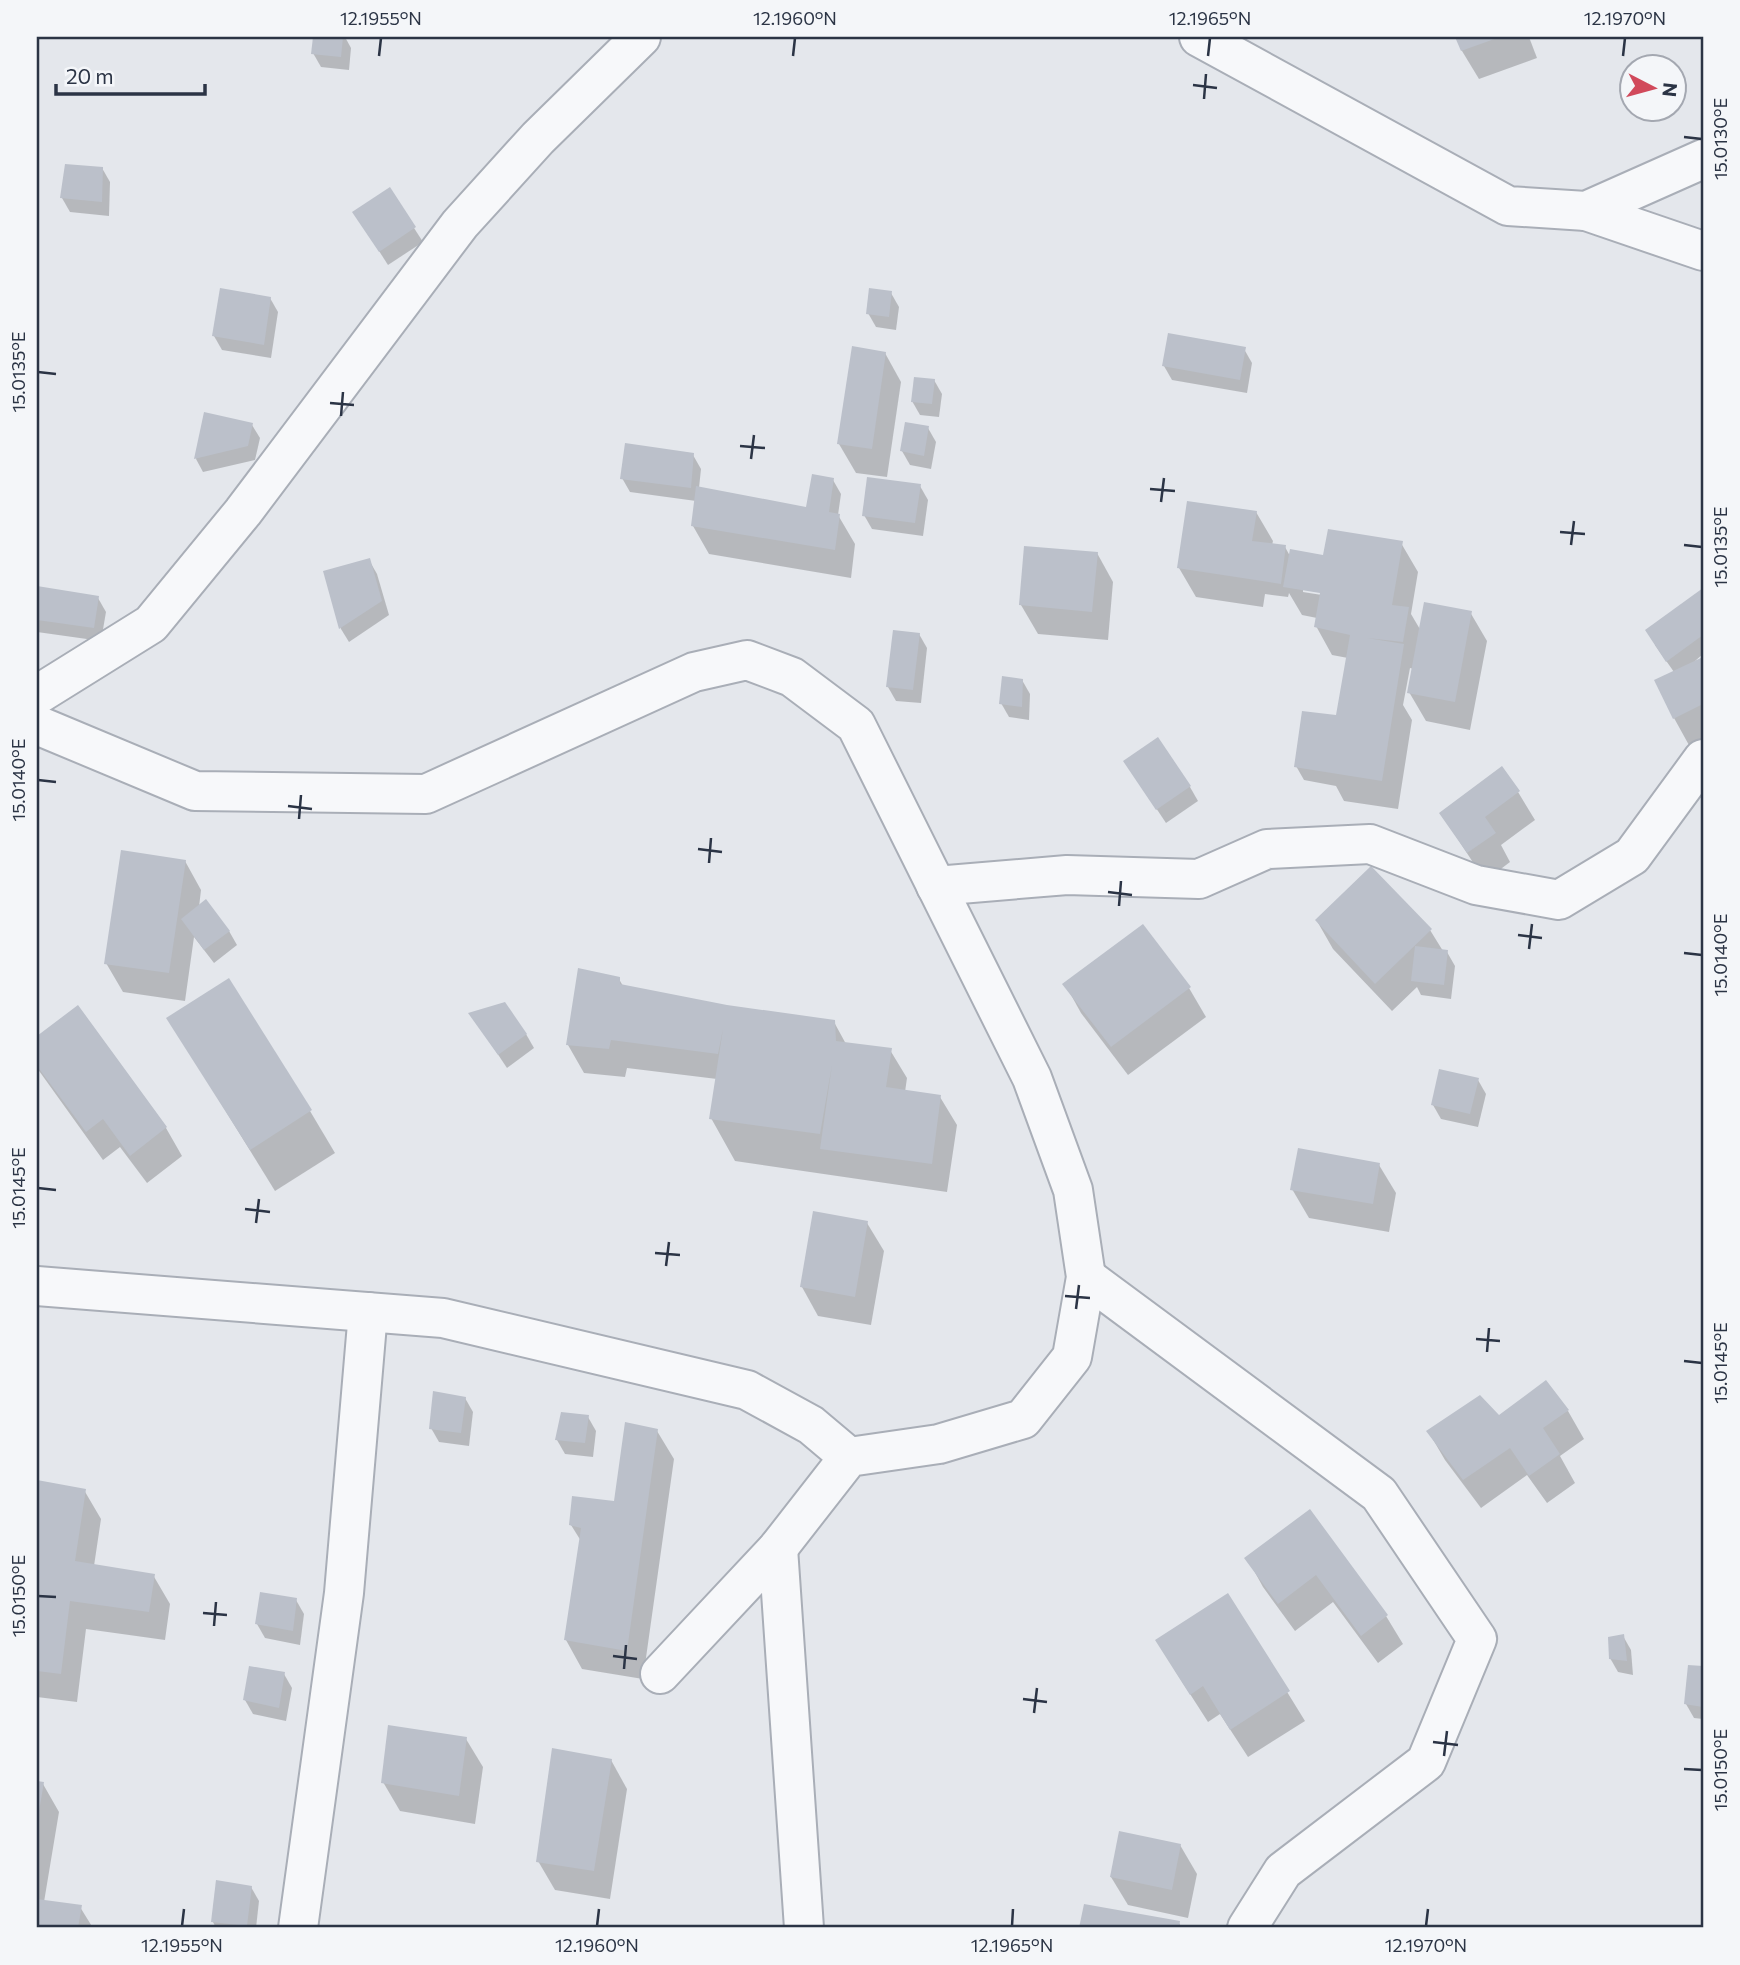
<svg xmlns="http://www.w3.org/2000/svg" width="1740" height="1965" font-family="Commissioner,sans-serif">
  <rect width="100%" height="100%" fill="#e4e7ec"/>
  <!-- shadow -->
  <g fill="#0003" fill-rule="evenodd">
    <path d="M315,37h30l6,11 -2,22 -28,-3 -8,-14z"/>
    <path d="M1457,37h72l8,21 -58,21 -17,-28z"/>
    <path d="M102,168l8,14 -1,34 -39,-4 -8,-14z"/>
    <path d="M389,189l34,53 -35,23 -25,-39z"/>
    <path d="M891,293l8,14 -3,23 -20,-3 -8,-14z"/>
    <path d="M270,298l8,14 -7,46 -49,-8 -8,-14z"/>
    <path d="M1244,349l8,14 -5,30 -75,-13 -8,-14z"/>
    <path d="M885,353l16,29 -14,95 -31,-4 -17,-29z"/>
    <path d="M934,380l8,14 -3,23 -19,-2 -8,-14z"/>
    <path d="M205,414l47,11 8,13 -5,22 -52,12 -7,-13z"/>
    <path d="M928,428l8,14 -5,27 -21,-4 -8,-14z"/>
    <path d="M693,455l8,14 -2,19 110,22 24,-30 8,14 -3,21 17,29 -4,34 -142,-24 -16,-28 3,-25 -66,-9 -8,-14z"/>
    <path d="M920,486l8,14 -5,36 -51,-7 -8,-14z"/>
    <path d="M1256,512l17,29 -1,4 13,2 5,9 35,1 76,-14 17,29 -7,42 10,17 49,-19 17,29 -17,89 -44,-9 -17,-29 5,-23 -4,-1 -7,37 9,15 -14,89 -54,-8 -8,-15 -32,-6 -8,-14 42,-49 10,-59 -16,-3 -16,-29 1,-8 -15,-3 -13,-22 -1,4 -23,-3 -2,13 -67,-10 -17,-29zM1303,588l26,5 -1,3 -25,-4z"/>
    <path d="M1097,553l16,29 -5,58 -70,-6 -17,-29z"/>
    <path d="M369,560l8,14 12,41 -40,27 -8,-13 -16,-56z"/>
    <path d="M37,588l61,10 8,14 -5,29 -64,-9z"/>
    <path d="M1702,591l1,63 -8,7 8,-2v81l-13,7 -16,-29v-46l-19,-27z"/>
    <path d="M919,634l8,14 -6,55 -25,-2 -8,-14z"/>
    <path d="M1022,680l8,14 -1,26 -20,-3 -8,-14z"/>
    <path d="M1134,775l56,12 8,14 -32,22z"/>
    <path d="M1518,792l17,28 -34,25 9,17 -25,19 -44,-68z"/>
    <path d="M185,861l16,29 -2,17 30,24 8,14 -23,18 -20,-26 -9,64 -62,-9 -17,-29z"/>
    <path d="M1317,921l113,9 13,21 4,1 8,14 -4,33 -30,-4 -4,-8 -25,24 -59,-62z"/>
    <path d="M619,979l4,7 106,21 105,15 12,22 44,6 17,28 -2,14 35,5 17,28 -10,67 -212,-31 -24,-43 6,-39 -90,-11 -2,9 -41,-4 -16,-28z"/>
    <path d="M1065,984l124,4 17,29 -78,58 -47,-62z"/>
    <path d="M78,1008l88,120 16,28 -35,27 -27,-36 -17,13 -66,-92v-30z"/>
    <path d="M471,1014l55,20 8,14 -27,20z"/>
    <path d="M169,1019l141,92 25,42 -60,38z"/>
    <path d="M1478,1080l8,14 -8,33 -37,-8 -8,-14z"/>
    <path d="M1379,1165l17,28 -7,39 -80,-14 -17,-29z"/>
    <path d="M867,1223l17,28 -13,74 -53,-9 -16,-29z"/>
    <path d="M465,1398l8,14 -4,34 -30,-4 -8,-14z"/>
    <path d="M1568,1411l16,28 -24,17 15,27 -28,20 -20,-28 -46,33 -36,-48 -17,-29 71,-14z"/>
    <path d="M588,1417l8,14 -3,26 -28,-3 -8,-14z"/>
    <path d="M657,1431l17,28 -31,220 -61,-10 -16,-29 15,-99 -10,-16 45,-22z"/>
    <path d="M37,1482l47,8 17,29 -7,47 59,9 17,29 -5,36 -79,-11 -9,73 -40,-5z"/>
    <path d="M1310,1511l76,105 17,28 -25,19 -45,-61 -38,29 -32,-44 -16,-29z"/>
    <path d="M1228,1596l77,125 -57,36 -28,-43 -12,8 -34,-53z"/>
    <path d="M296,1600l8,14 -4,31 -35,-7 -8,-14z"/>
    <path d="M1623,1636l8,14 2,25 -15,-3 -8,-14z"/>
    <path d="M1689,1666l14,2v51l-9,-1 -8,-14z"/>
    <path d="M284,1674l8,14 -6,33 -33,-7 -8,-14z"/>
    <path d="M466,1739l17,28 -8,57 -75,-13 -17,-29z"/>
    <path d="M611,1760l16,29 -17,110 -55,-9 -17,-29z"/>
    <path d="M37,1783l6,1 16,28 -15,90 36,5 13,21h-56z"/>
    <path d="M1180,1845l17,29 -9,44 -60,-13 -17,-28z"/>
    <path d="M251,1887l8,14 -3,27h-40l-3,-6z"/>
    <path d="M1085,1906l94,17 3,5h-101z"/>
  </g>
  <!-- building -->
  <g fill="#bbc0ca">
    <path d="M313,37h30l-2,20 -30,-3z"/>
    <path d="M1455,37h45l-39,14z"/>
    <path d="M65,164l38,3 -1,35 -42,-4z"/>
    <path d="M390,187l26,40 -37,25 -27,-40z"/>
    <path d="M220,288l51,9 -7,48 -52,-9z"/>
    <path d="M869,288l23,3 -3,26 -23,-3z"/>
    <path d="M1168,333l78,14 -6,33 -78,-14z"/>
    <path d="M852,346l34,6 -14,97 -35,-5z"/>
    <path d="M914,377l21,2 -3,25 -21,-2z"/>
    <path d="M204,412l49,11 -5,23 -54,13z"/>
    <path d="M905,422l24,4 -5,30 -24,-5z"/>
    <path d="M625,443l69,10 -3,35 -71,-9z"/>
    <path d="M812,474l22,4 -5,34 11,2 -5,36 -144,-24 5,-40 110,21z"/>
    <path d="M867,477l54,7 -6,39 -53,-7z"/>
    <path d="M1187,501l70,10 -5,30 34,4 -5,39 -104,-16z"/>
    <path d="M1328,529l75,12 -11,64 17,2 -6,35 -36,-4 37,6 -22,137 -88,-14 8,-56 34,4 14,-80 -36,-8 6,-34 -37,-6 7,-38 33,6z"/>
    <path d="M1024,546l74,6 -6,60 -73,-7z"/>
    <path d="M370,558l12,43 -43,28 -16,-58z"/>
    <path d="M37,586l62,10 -5,32 -57,-8z"/>
    <path d="M1703,588v47l-37,27 -21,-32z"/>
    <path d="M1424,602l48,9 -17,91 -48,-9z"/>
    <path d="M893,630l27,3 -7,57 -27,-3z"/>
    <path d="M1703,657v47l-30,15 -19,-39z"/>
    <path d="M1002,676l21,3 -1,28 -23,-3z"/>
    <path d="M1158,737l33,49 -35,24 -33,-49z"/>
    <path d="M1502,766l18,25 -35,26 11,16 -29,20 -28,-40z"/>
    <path d="M121,850l65,10 -17,113 -65,-9z"/>
    <path d="M1371,866l61,63 -57,55 -60,-64z"/>
    <path d="M206,899l24,32 -26,19 -23,-31z"/>
    <path d="M1143,924l48,63 -80,60 -49,-63z"/>
    <path d="M1415,946l33,4 -4,35 -33,-4z"/>
    <path d="M578,968l42,9v7l107,21 108,15 1,21 56,7 -6,39 55,8 -9,69 -112,-15 12,-84 -12,69 -111,-15 14,-90 -5,25 -107,-14 -2,9 -43,-4z"/>
    <path d="M229,978l83,132 -62,40 -84,-132z"/>
    <path d="M505,1002l22,32 -29,21 -30,-42z"/>
    <path d="M78,1005l89,122 -37,29 -27,-37 -17,13 -49,-66v-30z"/>
    <path d="M1439,1069l40,9 -9,36 -39,-9z"/>
    <path d="M1298,1148l82,15 -7,41 -83,-14z"/>
    <path d="M813,1211l55,10 -13,76 -55,-10z"/>
    <path d="M1546,1380l23,30 -26,18 17,26 -31,22 -19,-28 -47,32 -37,-49 54,-36 19,20z"/>
    <path d="M433,1391l33,6 -5,36 -32,-4z"/>
    <path d="M561,1412l28,3 -4,28 -30,-3z"/>
    <path d="M625,1422l33,7 -31,222 -63,-11 17,-112 -12,-3 3,-29 42,5z"/>
    <path d="M37,1480l49,9 -11,72 80,13 -6,38 -79,-11 -9,73 -24,-3z"/>
    <path d="M1310,1509l78,106 -27,21 -45,-61 -38,29 -34,-46z"/>
    <path d="M260,1592l37,6 -4,33 -38,-7z"/>
    <path d="M1228,1593l62,98 -60,39 -27,-44 -13,9 -35,-55z"/>
    <path d="M1624,1634l3,27 -18,-2 -1,-22z"/>
    <path d="M1688,1665l15,1v41l-19,-3z"/>
    <path d="M249,1666l36,6 -6,36 -36,-8z"/>
    <path d="M388,1725l79,12 -8,59 -78,-13z"/>
    <path d="M552,1748l60,11 -18,112 -58,-9z"/>
    <path d="M37,1781l7,1 -6,35h-1z"/>
    <path d="M1119,1831l62,13 -9,46 -62,-13z"/>
    <path d="M216,1880l36,6 -5,40 -36,-4z"/>
    <path d="M37,1899l45,6 -4,23h-41z"/>
    <path d="M1084,1904l96,17 -1,7h-100z"/>
  </g>
  <g fill="none" stroke-linecap="round" stroke-linejoin="round">
    <defs>
      <g id="minor">
        <path d="M1199,37l309,169 78,5 117,-52"/>
        <path d="M1586,211l117,40"/>
        <path d="M37,695l114,-71 92,-112 217,-288 78,-86 103,-101"/>
        <path d="M37,725l158,66 231,3 268,-122 53,-12 45,17 64,48 176,353 41,112 13,87 -14,80 -49,62 -84,25 -90,13 -71,91 -118,126"/>
        <path d="M936,886l131,-11 132,4 68,-30 103,-5 106,41 83,15 73,-44 71,-97"/>
        <path d="M1086,1277l293,217 98,145 -51,123 -143,109 -36,57"/>
        <path d="M37,1286l406,32 304,72 64,35 38,32"/>
        <path d="M778,1548l26,380"/>
        <path d="M298,1928l46,-335 24,-281"/>
      </g>
    </defs>
    <!-- minor casing -->
    <use href="#minor" stroke="#a9aeb7" stroke-width="42"/>
    <!-- minor -->
    <use href="#minor" stroke="#f7f8fa" stroke-width="38"/>
  </g>
  <!-- ticks -->
  <path fill="none" stroke="#2b3445" stroke-width="2.5" d="M379,56l2,-18M793,56l2,-18M1208,56l2,-18M1623,56l2,-18M1193,85l24,3M1204,99l2,-25M1684,137l18,2M38,372l18,2M330,403l24,2M341,416l2,-24M740,446l25,2M751,459l3,-24M1150,489l25,2M1161,502l3,-24M1560,532l25,2M1571,545l3,-24M1684,545l18,2M38,780l18,2M288,806l24,3M299,819l2,-24M698,849l24,3M709,863l2,-25M1108,892l24,3M1119,906l2,-25M1518,935l24,3M1529,949l3,-25M1684,953l18,2M38,1188l18,2M245,1209l25,3M256,1223l3,-24M655,1253l25,2M666,1266l3,-24M1065,1296l25,2M1076,1309l3,-24M1476,1339l24,2M1487,1352l2,-24M1684,1361l18,2M38,1596l18,1M203,1613l24,2M214,1626l2,-24M613,1656l24,3M624,1669l2,-24M1023,1699l24,3M1034,1713l3,-25M1433,1742l25,3M1444,1756l3,-25M1684,1769l18,1M182,1926l2,-17M597,1926l2,-17M1012,1926l1,-17M1426,1926l2,-17"/>
  <!-- border -->
  <rect width="1740" height="1965" fill="none" stroke="#f4f6f9" stroke-width="77"/>
  <!-- north arrow -->
  <g transform="translate(1653 88) rotate(96)"><circle r="33" fill="#f4f6f9" stroke="#a4a8b1" stroke-width="2"/>
  <path d="M0-5L12 26L0 18L-12 26Z" fill="#d1495b"/>
  <text y="-10" font-size="19" font-weight="bold" text-anchor="middle" fill="#2b3445">N</text>
  </g>
  <!-- scale -->
  <path d="M56 84v10h149v-10" fill="none" stroke="#2b3445" stroke-width="3.5"/>
  <text x="66" y="84" font-size="21" fill="#2b3445" stroke="#f4f6f9" stroke-width="5" paint-order="stroke">20 m</text>
  <rect x="38" y="38" width="1664" height="1888" fill="none" stroke="#2b3445" stroke-width="2.5"/>
  <g font-size="18" text-anchor="middle" fill="#2b3445">
    <text x="381" y="25">12.1955°N</text>
    <text x="795" y="25">12.1960°N</text>
    <text x="1210" y="25">12.1965°N</text>
    <text x="1625" y="25">12.1970°N</text>
    <text transform="translate(1721 139) rotate(-90)" y="6">15.0130°E</text>
    <text transform="translate(19 372) rotate(-90)" y="6">15.0135°E</text>
    <text transform="translate(1721 547) rotate(-90)" y="6">15.0135°E</text>
    <text transform="translate(19 780) rotate(-90)" y="6">15.0140°E</text>
    <text transform="translate(1721 955) rotate(-90)" y="6">15.0140°E</text>
    <text transform="translate(19 1188) rotate(-90)" y="6">15.0145°E</text>
    <text transform="translate(1721 1363) rotate(-90)" y="6">15.0145°E</text>
    <text transform="translate(19 1596) rotate(-90)" y="6">15.0150°E</text>
    <text transform="translate(1721 1770) rotate(-90)" y="6">15.0150°E</text>
    <text x="182" y="1952">12.1955°N</text>
    <text x="597" y="1952">12.1960°N</text>
    <text x="1012" y="1952">12.1965°N</text>
    <text x="1426" y="1952">12.1970°N</text>
  </g>
</svg>
